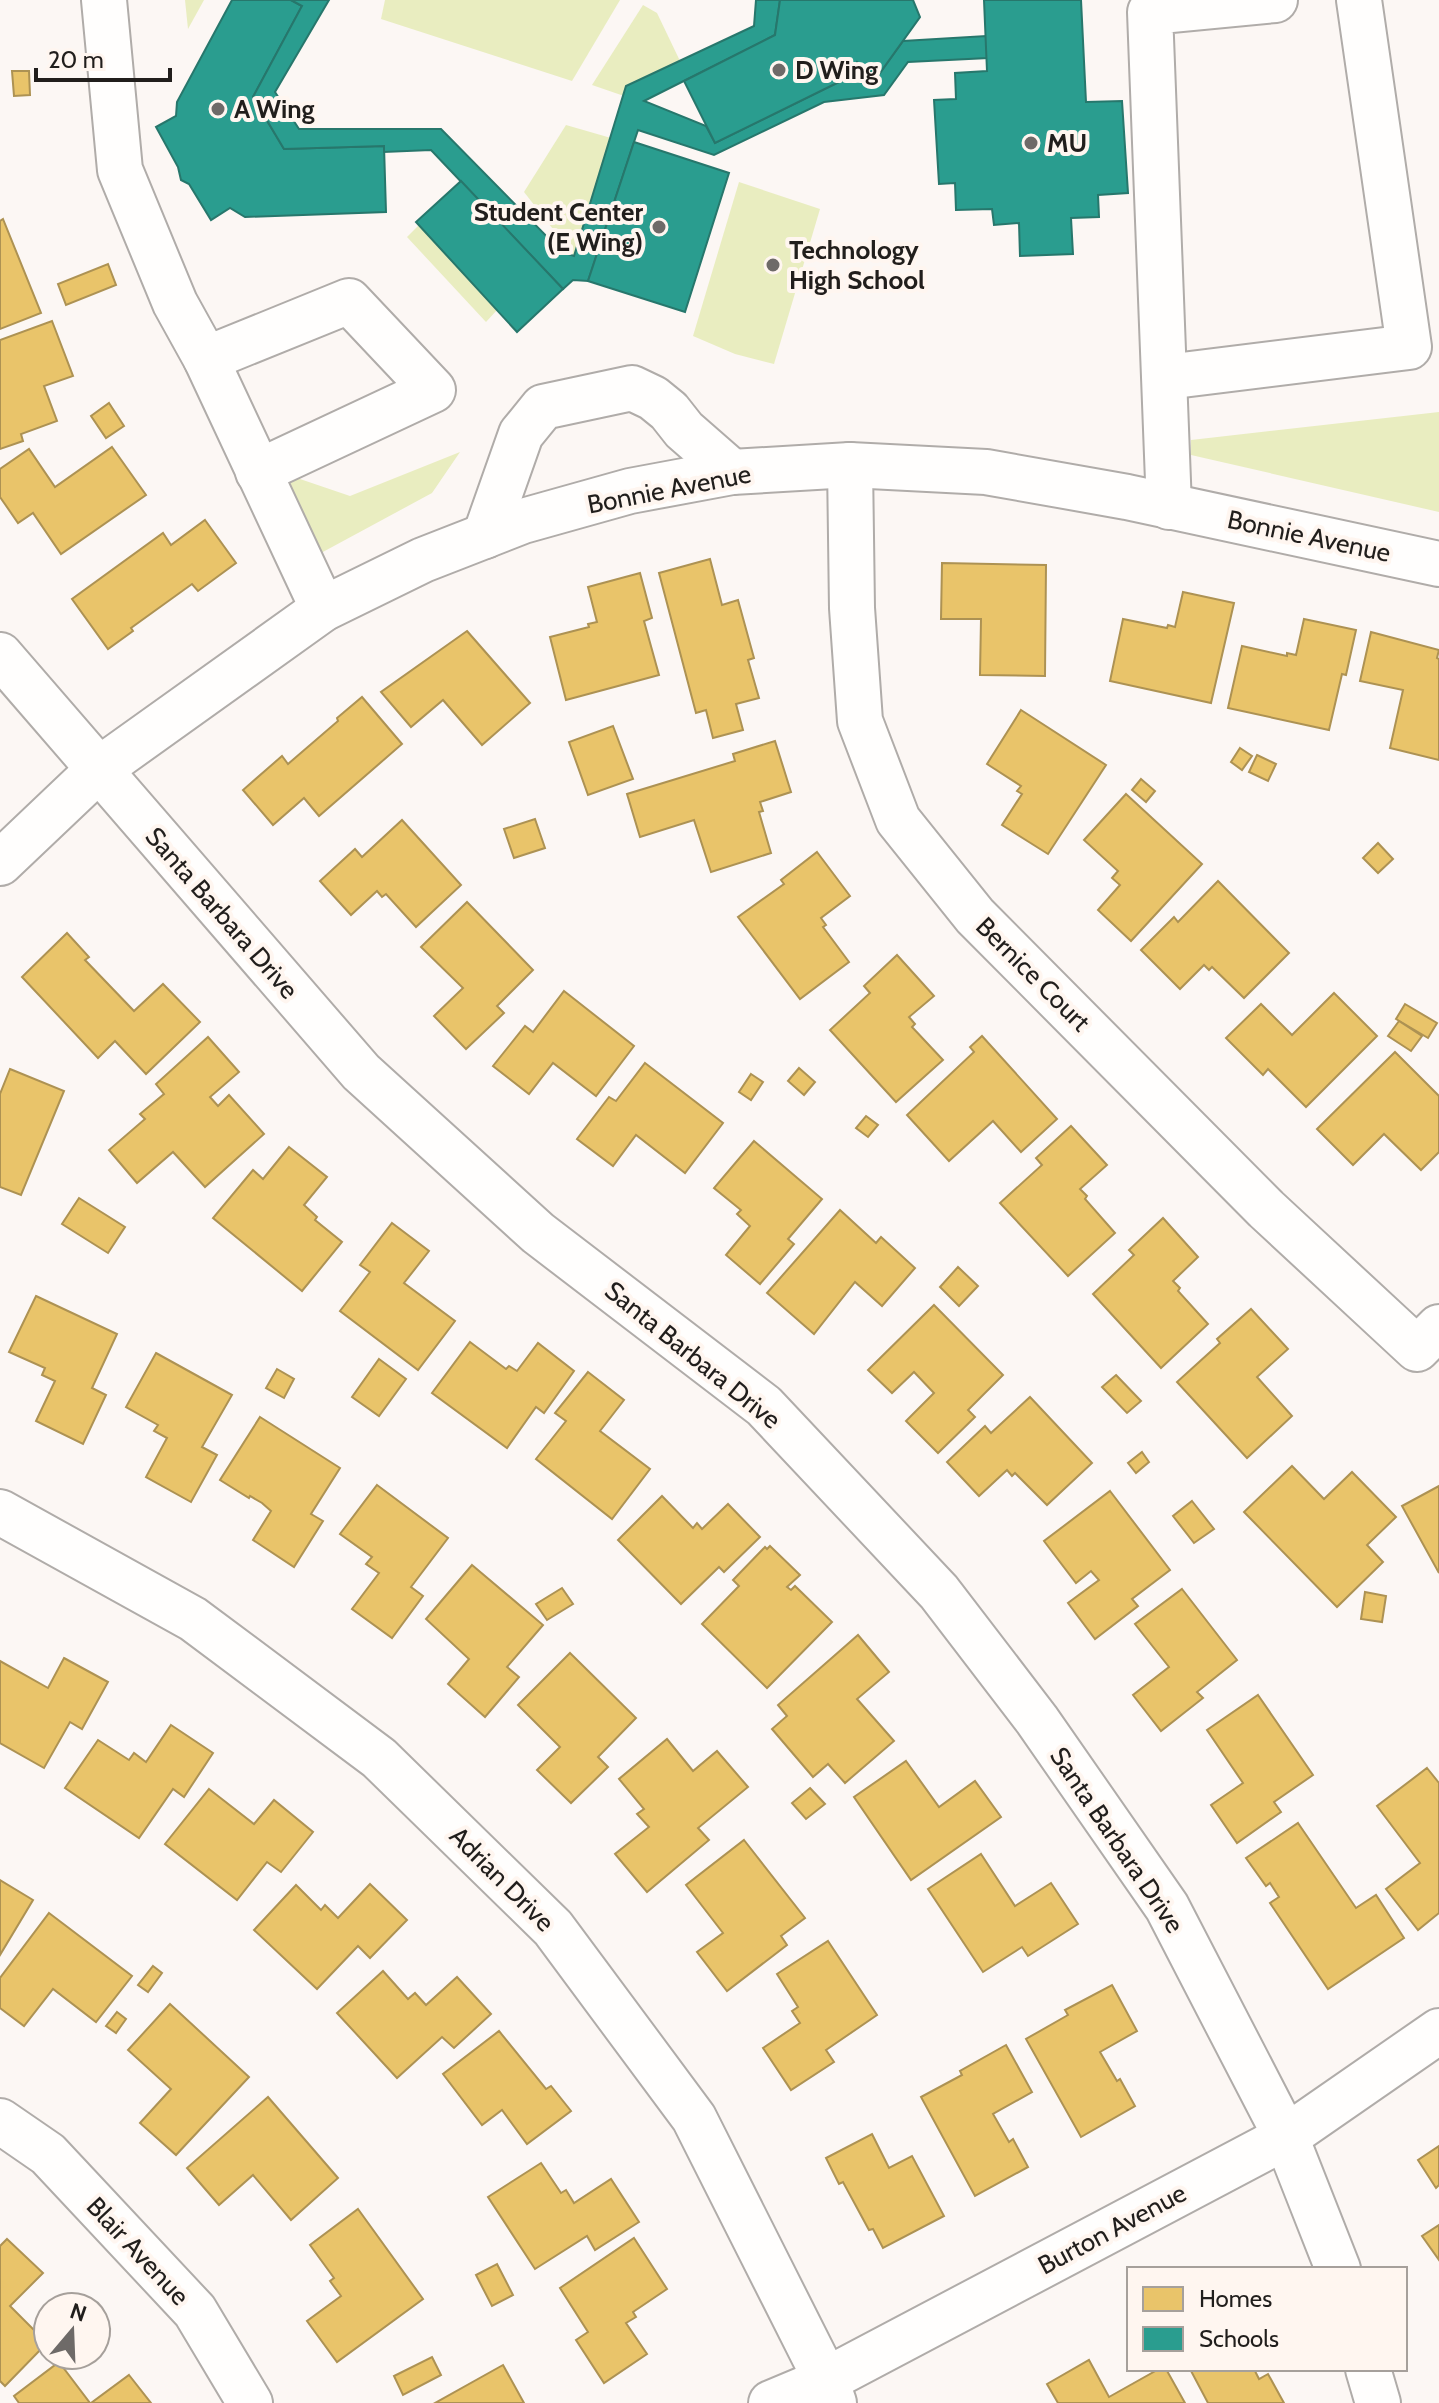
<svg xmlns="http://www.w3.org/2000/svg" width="1439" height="2403" font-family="Cabin,sans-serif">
  <rect width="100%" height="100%" fill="#fcf7f4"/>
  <!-- green -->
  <g fill="#e9edc0">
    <path d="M185,0h19l-16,29z"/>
    <path d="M385,0h235l-48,81 -191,-62z"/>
    <path d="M643,5l14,8 23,48 -56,35 -32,-11z"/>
    <path d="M566,125l45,13 -37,118 -50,-64z"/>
    <path d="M739,182l81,27 -46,155 -39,-10 -42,-18z"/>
    <path d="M419,225l78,85 -11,12 -79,-85z"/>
    <path d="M1439,412v100l-248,-57v-15z"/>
    <path d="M460,452l-28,41 -111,60 -31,-68 2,-6h8l50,17z"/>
  </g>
  <!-- homes -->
  <g fill="#e9c46a" stroke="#ad9253" stroke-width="2">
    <path d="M12,71h17l1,24 -16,1z"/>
    <path d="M3,219l38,94 -41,16v-108z"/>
    <path d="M108,264l8,21 -50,20 -8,-21z"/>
    <path d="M52,321l21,55 -29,10 13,35 -36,13 2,7 -23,8v-109z"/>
    <path d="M109,403l15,23 -18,12 -15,-22z"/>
    <path d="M112,447l34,48 -85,59 -28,-41 -15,10 -18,-26v-28l29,-20 26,38z"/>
    <path d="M205,520l31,43 -38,28 -6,-7 -61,44 2,3 -25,18 -36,-50 91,-66 8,12z"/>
    <path d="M710,559l12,46 16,-5 16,58 -6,2 11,38 -23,6 7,26 -30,8 -7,-28 -10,3 -37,-140z"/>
    <path d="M942,563l104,2 -1,111 -65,-1 1,-56h-40z"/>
    <path d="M640,573l12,45 -8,3 15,54 -93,25 -16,-63 39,-10 -1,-3 9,-2 -9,-35z"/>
    <path d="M1183,592l51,11 -23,100 -101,-22 13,-62 44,9 1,-3 7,2z"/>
    <path d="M1304,619l52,11 -10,45 -4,-1 -13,56 -101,-22 14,-62 45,10v-3l9,2z"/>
    <path d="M467,631l63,72 -48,42 -39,-45 -32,27 -30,-35z"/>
    <path d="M1371,632l68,18 -2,8 2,1v101l-49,-12 13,-58 -43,-9z"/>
    <path d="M362,697l40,47 -83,72 -15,-18 -31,27 -30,-35 39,-34 6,8 50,-43 -1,-3z"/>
    <path d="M1021,710l85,55 -58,89 -46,-29 20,-31 -5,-3 4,-5 -34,-22z"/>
    <path d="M613,726l20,53 -45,16 -19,-53z"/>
    <path d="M775,741l16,51 -31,10 3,9 -4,1 12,41 -60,19 -17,-52 -54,17 -13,-43 108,-33 -2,-7z"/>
    <path d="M1240,748l12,8 -10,14 -11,-8z"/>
    <path d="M1257,755l19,9 -8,17 -19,-9z"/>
    <path d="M1141,779l14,12 -9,11 -14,-12z"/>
    <path d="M1126,794l76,70 -71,77 -33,-31 22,-25 -8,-7 6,-7 -34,-31z"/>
    <path d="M535,819l10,29 -31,10 -10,-29z"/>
    <path d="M402,820l59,65 -45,42 -30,-33 -4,3 -5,-6 -26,24 -31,-34 35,-32 7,8z"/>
    <path d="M1378,843l15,16 -15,14 -15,-15z"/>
    <path d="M817,852l33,44 -29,22 5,7 -3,2 26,35 -49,37 -62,-82 46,-33 -3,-4z"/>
    <path d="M1218,881l71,72 -45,45 -32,-31 -3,3 -5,-5 -24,24 -39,-39 33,-33 4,5z"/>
    <path d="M467,902l66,68 -36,36 7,7 -38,36 -32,-33 29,-28 -42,-41z"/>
    <path d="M67,933l22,24 -4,3 49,51 29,-27 37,38 -54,52 -31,-33 -17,17 -76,-81z"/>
    <path d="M897,955l37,41 -25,21 6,7 -3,3 31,33 -47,42 -66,-72 40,-37 -6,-7z"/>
    <path d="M564,991l70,55 -38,50 -43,-33 -24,31 -36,-28 32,-40 8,6z"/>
    <path d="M1334,993l43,43 -71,71 -38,-38 -5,6 -37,-37 35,-34 31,31z"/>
    <path d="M1405,1004l32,19 -9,15 -32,-19z"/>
    <path d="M1399,1021l23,15 -11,15 -23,-15z"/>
    <path d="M982,1036l75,83 -36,33 -28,-31 -44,40 -42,-46 67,-63 -4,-5z"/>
    <path d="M208,1037l31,35 -29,25 8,9 11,-11 35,39 -59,53 -32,-35 -36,31 -28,-33 36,-31 -5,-5 24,-20 -8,-10z"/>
    <path d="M1395,1052l44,44v56l-18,18 -37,-36 -31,31 -36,-36z"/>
    <path d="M645,1063l78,60 -38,50 -49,-38 -23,31 -36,-27 32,-42 7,4z"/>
    <path d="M799,1068l16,14 -11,13 -16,-14z"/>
    <path d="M10,1069l54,22 -43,104 -21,-8v-93z"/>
    <path d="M751,1074l12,8 -12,18 -12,-8z"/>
    <path d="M866,1116l12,9 -10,12 -12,-9z"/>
    <path d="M1071,1126l36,39 -27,24 7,7 -2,3 30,34 -47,43 -68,-73 42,-38 -6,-7z"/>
    <path d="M754,1141l68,58 -34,40 6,5 -34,40 -34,-29 24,-29 -13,-12 4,-4 -27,-22z"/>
    <path d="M289,1147l38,30 -23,28 13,12 -2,3 27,22 -40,49 -89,-73 40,-48 10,9z"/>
    <path d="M79,1198l46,29 -17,26 -46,-29z"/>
    <path d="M840,1210l36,33 5,-6 34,31 -33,38 -27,-24 -41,52 -47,-41z"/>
    <path d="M1163,1218l35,39 -25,24 7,7 -2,3 30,33 -47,44 -68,-74 41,-39 -5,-5z"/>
    <path d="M392,1223l37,28 -25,32 51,38 -37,49 -78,-59 30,-39 -10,-7z"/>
    <path d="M958,1267l20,19 -19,20 -19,-19z"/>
    <path d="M36,1296l81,38 -25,54 14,7 -23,49 -47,-23 19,-40 -13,-6 3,-7 -36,-16z"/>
    <path d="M934,1305l69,70 -35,35 7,7 -37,36 -32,-32 28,-28 -20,-21 -22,21 -24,-23z"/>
    <path d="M1251,1309l37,40 -31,28 35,39 -45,42 -70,-76 43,-39 -3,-4z"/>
    <path d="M470,1342l36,27 3,-3 8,5 21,-28 36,28 -30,42 -8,-6 -29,41 -75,-55z"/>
    <path d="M156,1353l76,42 -30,52 15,8 -26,47 -45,-25 21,-39 -13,-7 4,-6 -32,-18z"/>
    <path d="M379,1359l27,20 -27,37 -27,-19z"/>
    <path d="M277,1369l17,10 -10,19 -18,-10z"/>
    <path d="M588,1372l36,28 -24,31 50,38 -38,50 -76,-60 30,-38 -11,-8z"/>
    <path d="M1116,1375l25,26 -14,12 -25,-26z"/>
    <path d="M1030,1397l62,66 -45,42 -32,-32 -3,3 -5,-6 -28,26 -32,-34 38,-36 6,7z"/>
    <path d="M260,1417l80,51 -29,46 12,7 -29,46 -41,-27 18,-29 -9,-8 -12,-7 -1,2 -29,-18z"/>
    <path d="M1142,1452l7,10 -13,11 -8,-10z"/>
    <path d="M1292,1466l32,33 28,-27 44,45 -29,28 16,17 -46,45 -93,-95z"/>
    <path d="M377,1485l71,53 -37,49 12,9 -31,42 -40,-29 27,-36 -13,-9 6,-7 -32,-23z"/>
    <path d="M1439,1486v87l-37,-67z"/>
    <path d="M1110,1491l60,79 -38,29 6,7 -43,33 -27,-36 31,-23 -8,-9 -15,12 -32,-42z"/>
    <path d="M662,1496l31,32 4,-5 5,6 26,-25 32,33 -36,35 -5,-5 -38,37 -63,-64z"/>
    <path d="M1192,1501l22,28 -20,14 -21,-27z"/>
    <path d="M770,1546l30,29 -13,12 4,3 4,-4 37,36 -65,66 -65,-64 37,-38 -6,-6 32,-33 2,2z"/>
    <path d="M472,1565l71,60 -36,42 12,10 -34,40 -37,-33 21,-25 -43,-40z"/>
    <path d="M562,1588l11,16 -26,16 -11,-16z"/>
    <path d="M1182,1589l55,71 -40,32 6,6 -42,33 -28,-36 36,-28 -34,-43z"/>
    <path d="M1365,1592l21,4 -4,26 -21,-3z"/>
    <path d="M858,1635l31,37 -32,27 37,42 -49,42 -17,-19 -15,13 -41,-48 15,-13 -9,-11z"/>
    <path d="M570,1653l66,65 -38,39 10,10 -37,36 -34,-33 23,-23 -42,-42z"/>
    <path d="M64,1658l44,24 -26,47 -12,-7 -26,46 -44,-25v-82l48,27z"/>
    <path d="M1258,1695l55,80 -39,27 7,10 -44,31 -26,-38 32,-22 -36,-53z"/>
    <path d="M171,1725l42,28 -29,44 -11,-8 -34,49 -74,-50 33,-48 31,20 5,-7 12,9z"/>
    <path d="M667,1739l26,32 24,-20 31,36 -50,41 11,12 -62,52 -32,-38 34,-27 -12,-13 7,-5 -25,-30z"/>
    <path d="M906,1761l33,46 36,-26 26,36 -90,63 -57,-83z"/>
    <path d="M1427,1768l12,15v130l-21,17 -32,-41 34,-26 -43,-57z"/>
    <path d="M810,1788l15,16 -19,15 -14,-16z"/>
    <path d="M209,1789l45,35 20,-24 39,32 -32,40 -14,-10 -30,38 -72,-56z"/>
    <path d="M1298,1823l58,85 20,-13 28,43 -76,51 -58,-86 9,-6 -9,-14 -4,3 -20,-28z"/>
    <path d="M744,1840l61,78 -24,18 6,9 -60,46 -30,-39 26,-19 -37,-48z"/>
    <path d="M981,1854l34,52 36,-23 27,41 -50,32 -6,-9 -39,25 -55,-83z"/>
    <path d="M0,1880l33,20 -33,55z"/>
    <path d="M370,1884l37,36 -37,38 -12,-12 -41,43 -63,-59 42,-45 25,25 4,-5 13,13z"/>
    <path d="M49,1913l83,63 -36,46 -43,-33 -29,37 -24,-18v-30z"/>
    <path d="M828,1941l49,74 -51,35 8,12 -43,28 -28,-42 37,-25 -8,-12 6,-4 -21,-33z"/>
    <path d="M153,1966l9,7 -14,19 -10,-7z"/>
    <path d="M383,1971l25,28 7,-6 11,12 31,-28 34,37 -37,34 -12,-11 -45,41 -60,-65z"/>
    <path d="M1112,1985l25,46 -37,21 17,29 3,-2 15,27 -54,31 -55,-98 42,-24 -3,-5z"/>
    <path d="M170,2004l79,73 -73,78 -36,-32 31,-34 -43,-39z"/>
    <path d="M117,2012l9,7 -10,14 -10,-7z"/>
    <path d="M499,2031l47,58 5,-3 20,25 -44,33 -25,-34 -20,15 -39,-51z"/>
    <path d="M1006,2045l26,47 -39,22 16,28 4,-3 15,28 -53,29 -54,-99 41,-22 -2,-4z"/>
    <path d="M268,2097l70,81 -47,42 -38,-45 -34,30 -32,-37z"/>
    <path d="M872,2134l17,34 23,-12 32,60 -61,32 -10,-19 -4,1 -26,-48 -4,2 -13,-26z"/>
    <path d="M1439,2146v39l-3,3 -18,-28z"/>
    <path d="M541,2163l20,30 5,-3 8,13 37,-24 28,43 -44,28 -8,-14 -52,33 -47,-72z"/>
    <path d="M358,2209l65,90 -86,63 -30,-41 34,-25 -11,-15 4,-3 -24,-33z"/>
    <path d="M1439,2225v35l-17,-24z"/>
    <path d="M634,2238l33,51 -34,23 3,5 -10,6 21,31 -43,29 -28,-43 12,-8 -28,-44z"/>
    <path d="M7,2239l36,34 -33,33 37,37 -42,43 -5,-5v-135z"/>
    <path d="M497,2264l16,31 -21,11 -16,-31z"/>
    <path d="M432,2357l9,18 -38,20 -9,-19z"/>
    <path d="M1089,2360l20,37 50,-28h7l19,34h-127l-11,-19z"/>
    <path d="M59,2362l31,41h-71l-5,-7z"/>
    <path d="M503,2365l21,38h-89z"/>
    <path d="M1190,2369h64l5,10 9,-5 16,29h-76z"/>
    <path d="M129,2375l22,28h-60z"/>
  </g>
  <!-- schools -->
  <g fill="#2a9d8f" stroke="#27776c" stroke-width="2">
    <path d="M232,0h59l11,6 -49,91 31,52 100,-3 2,66 -141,5 -15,-9 -19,12 -22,-36 -8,-4 -3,-13 -22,-40 20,-11 1,-14z"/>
    <path d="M291,0h38l-54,92 24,37h142l121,123 12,4 52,-170 128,-60 2,-26h24l-5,35 -131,66 62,25 9,17 130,-64 32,-2 26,-36 83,-5 2,22 -80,4 -24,33 -60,7 -110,53 -76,-25 -50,151 -15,-1 -10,9 -132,-139 -47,2v-6l-100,3 -31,-52 49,-91z"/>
    <path d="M780,0h133l7,17 -43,60 -20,-15 -12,17 -130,64 -31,-62 91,-46z"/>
    <path d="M984,0h97l5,102 36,-1 6,92 -30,2 1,22 -28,1 2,36 -53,2 -1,-33 -25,2 -2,-16 -36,1 -1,-27 -16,1 -5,-84 22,-1 -1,-26 32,-2z"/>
    <path d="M634,142l95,31 -44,139 -97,-31z"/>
    <path d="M461,181l102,108 -46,43 -101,-110z"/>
  </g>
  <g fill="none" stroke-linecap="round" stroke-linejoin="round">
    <defs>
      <g id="minor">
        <path d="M104,0l16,170 55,133 31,56 117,250"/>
        <path d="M206,359l143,-58 84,89 -175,82"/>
        <path d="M1166,377l243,-30 -50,-347"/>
        <path d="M850,465l2,143 8,113 38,99 77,96 291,293 151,140 22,-22"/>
        <path d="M1169,507l-19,-495 125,-12"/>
        <path d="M485,536l36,-102 22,-27 89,-19 21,10 16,13 15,19 48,42"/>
        <path d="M0,655l361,417 177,161 226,173 175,186 98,128 130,187 119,230 52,132"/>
        <path d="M0,863l98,-93 225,-161 100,-49 100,-39 107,-30 102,-19 118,-7 136,7 141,25 312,67"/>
        <path d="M0,1512l193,107 186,139 174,170 141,190 132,262 8,23"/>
        <path d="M0,2121l48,33 147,157 55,92"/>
        <path d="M1368,2369l10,34"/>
        <path d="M771,2403l55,-23 460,-243 153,-106"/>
      </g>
    </defs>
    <!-- minor casing -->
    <use href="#minor" stroke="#b0aca9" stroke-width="48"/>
    <!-- minor -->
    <use href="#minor" stroke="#fffefd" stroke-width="44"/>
  </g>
  <!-- markers -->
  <g fill="#6e6a68" stroke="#fff6f0" stroke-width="3">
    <circle cx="779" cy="70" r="8"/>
    <circle cx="218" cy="109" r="8"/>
    <circle cx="1031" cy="143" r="8"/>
    <circle cx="659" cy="227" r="8"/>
    <circle cx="773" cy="265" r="8"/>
  </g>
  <g text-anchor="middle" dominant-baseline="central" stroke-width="8" stroke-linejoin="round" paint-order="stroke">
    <!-- poi labels -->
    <g font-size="26" font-weight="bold" fill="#211e1c" stroke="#fff6f0" text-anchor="start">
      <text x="795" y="70">D Wing</text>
      <text x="234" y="109">A Wing</text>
      <text x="1047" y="143">MU</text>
      <text x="643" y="212" text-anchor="end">Student Center<tspan x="643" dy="30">(E Wing)</tspan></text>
      <text x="789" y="250">Technology<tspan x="789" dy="30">High School</tspan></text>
    </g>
    <!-- street labels -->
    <g font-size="26" fill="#211e1c" stroke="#fff6f0">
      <text transform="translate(669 489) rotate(-11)">Bonnie Avenue</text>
      <text transform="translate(1309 536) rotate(12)">Bonnie Avenue</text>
      <text transform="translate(222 913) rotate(49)">Santa Barbara Drive</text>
      <text transform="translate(1033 974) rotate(45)">Bernice Court</text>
      <text transform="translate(693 1355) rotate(39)">Santa Barbara Drive</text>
      <text transform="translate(1117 1840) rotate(56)">Santa Barbara Drive</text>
      <text transform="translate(502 1879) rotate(45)">Adrian Drive</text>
      <text transform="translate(1112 2229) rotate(-28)">Burton Avenue</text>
      <text transform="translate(138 2251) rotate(47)">Blair Avenue</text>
    </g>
  </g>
  <!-- legend -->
  <rect x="1127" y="2267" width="280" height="104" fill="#fff6f0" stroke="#a6a09b" stroke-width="2"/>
  <rect x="1143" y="2287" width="40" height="24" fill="#e9c46a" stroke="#a6a09b" stroke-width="2"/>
  <text x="1199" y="2307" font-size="24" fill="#211e1c">Homes</text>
  <rect x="1143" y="2327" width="40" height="24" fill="#2a9d8f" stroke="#a6a09b" stroke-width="2"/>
  <text x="1199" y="2347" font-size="24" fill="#211e1c">Schools</text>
  <!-- north arrow -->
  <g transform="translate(72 2331) rotate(19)"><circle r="38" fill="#fff6f0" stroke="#a6a09b" stroke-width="2"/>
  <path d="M0-6L14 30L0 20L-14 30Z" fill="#6e6a68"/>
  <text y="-12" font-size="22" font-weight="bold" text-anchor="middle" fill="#211e1c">N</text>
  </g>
  <!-- scale -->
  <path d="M36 68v12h134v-12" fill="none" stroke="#211e1c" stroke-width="4"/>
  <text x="48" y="68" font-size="24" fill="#211e1c" stroke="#fff6f0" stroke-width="6" paint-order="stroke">20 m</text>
</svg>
